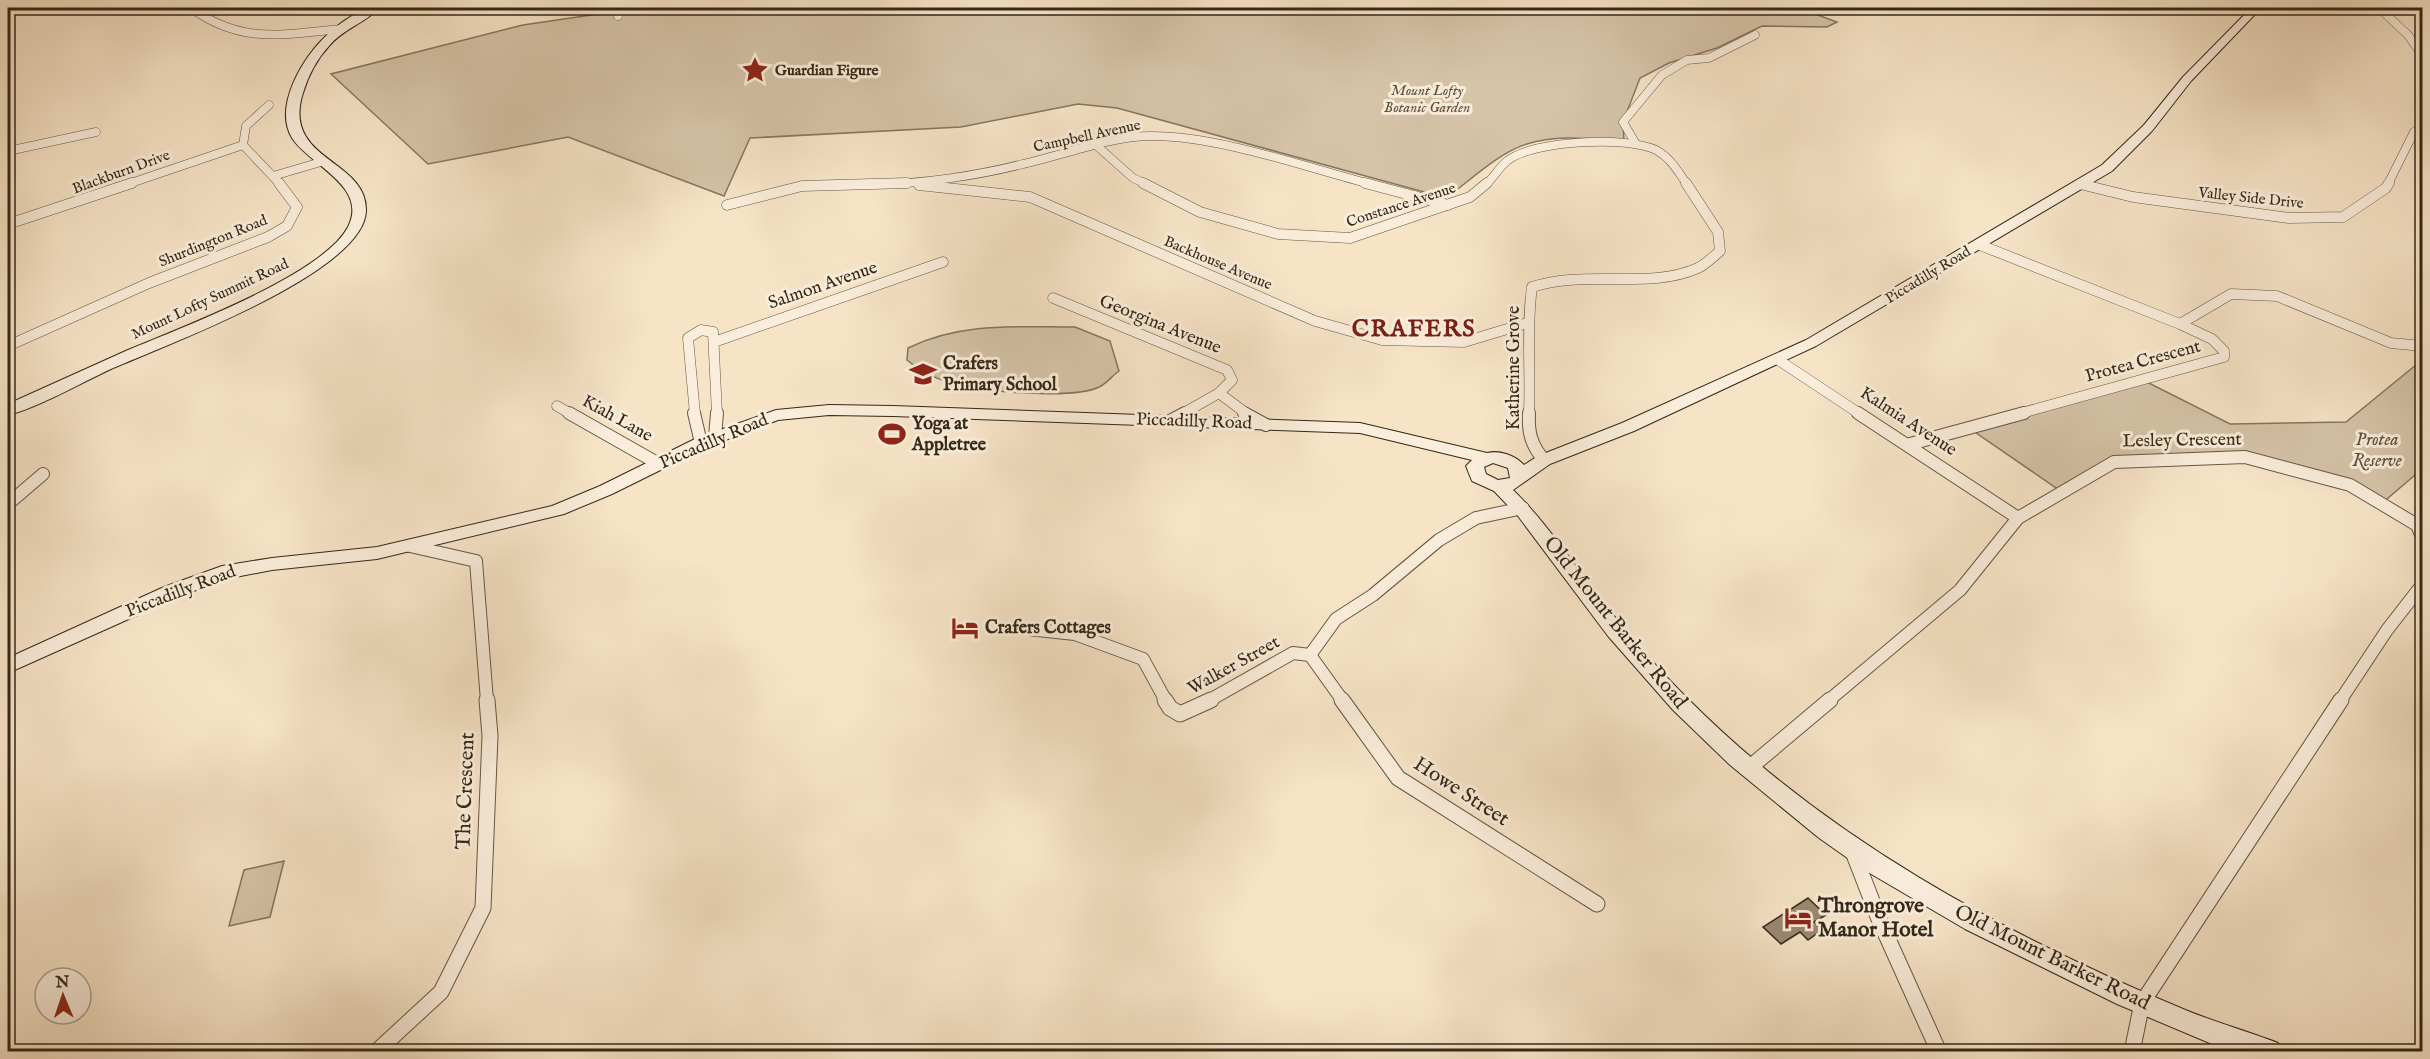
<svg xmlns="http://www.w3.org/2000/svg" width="2430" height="1059" font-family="'IM FELL English',serif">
  <rect width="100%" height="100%" fill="#f7e4c7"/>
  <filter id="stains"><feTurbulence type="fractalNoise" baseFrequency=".00333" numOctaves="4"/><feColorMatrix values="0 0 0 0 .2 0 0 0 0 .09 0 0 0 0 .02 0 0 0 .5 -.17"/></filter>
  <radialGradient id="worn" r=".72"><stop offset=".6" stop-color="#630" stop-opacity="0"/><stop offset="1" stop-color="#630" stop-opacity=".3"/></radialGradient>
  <!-- green -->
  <g fill="#d6c4a9" stroke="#857660" stroke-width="1.5">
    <path d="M639,8h1160l38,14 -10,5 -65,-1 -45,22 -48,15 -29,15 -17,44 1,19c-32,-2 -66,-7 -97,3 -29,9 -56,36 -81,54l-329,-90 -39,-4 -117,23 -211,11 -26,58 -156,-59 -140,27 -97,-90 192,-49z"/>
    <path d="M1075,327l35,14 9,30c-6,4 -11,11 -18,15 -23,14 -123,6 -150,-3 -17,-5 -31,-11 -44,-23l1,-12c53,-26 108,-21 167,-21z"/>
    <path d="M2422,360v109l-41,35 -31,-19 -105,-28 -131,5 -52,30 -93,-64 174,-48 87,44 116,-2z"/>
    <path d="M284,861l-14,56 -41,9 15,-56z"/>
  </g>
  <!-- building -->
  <path fill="#998a73" stroke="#342817" stroke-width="1.5" d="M1808,898l18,17 -12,7 8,8 -14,10 -8,-8 -19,12 -18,-17z"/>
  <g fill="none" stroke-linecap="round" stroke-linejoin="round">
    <defs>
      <g id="minor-far3">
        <path d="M191,8c51,37 93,26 150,21"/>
        <path d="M617,8l1,8"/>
        <path d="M2379,8l29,27 14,20"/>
        <path d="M269,105l-23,21 -3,19 37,39"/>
        <path d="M1636,144l-13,-22 39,-47 25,-15 22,-2 46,-23"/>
        <path d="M1096,145l37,33 13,6"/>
        <path d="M8,151l88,-19"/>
        <path d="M273,176l48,-14"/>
        <path d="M128,184l115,-39"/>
        <path d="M878,184c44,0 102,-9 145,-20 42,-9 86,-28 129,-28 67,0 153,31 218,48"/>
        <path d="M1486,184c8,-6 13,-17 21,-23 26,-21 121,-25 149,-11 15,8 22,22 31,34"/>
        <path d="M2388,184l26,-52"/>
      </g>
      <g id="minor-far2">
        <path d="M1143,183l57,29 78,22 72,4 120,-41 17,-14"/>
        <path d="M1365,183l83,22"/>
        <path d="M2080,184l53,13 156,21 54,-1 43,-29 3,-5"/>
        <path d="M919,185l111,12 285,124 67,19 82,2 63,-19"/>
        <path d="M727,205l75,-19 105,-3"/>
        <path d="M8,224l124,-41"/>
        <path d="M1980,245l200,79 32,15 12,12v6l-206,57"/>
        <path d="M1053,298l174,72 5,10 -13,13 -37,21"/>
        <path d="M2180,324l51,-30 46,2 114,47 31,3"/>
        <path d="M714,342l229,-80"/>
        <path d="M8,346l141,-63 119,-46 19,-11 10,-19 -18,-24"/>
        <path d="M1777,359l83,55"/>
        <path d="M1219,393l28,21"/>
        <path d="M557,406l14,8"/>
        <path d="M695,414l-7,-76 13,-8 12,2 4,82"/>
        <path d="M1529,414c2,-43 -3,-84 3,-127 55,-18 117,3 166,-19 8,-4 15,-11 22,-17l-2,-19 -32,-49"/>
      </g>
      <g id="minor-far1">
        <path d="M569,413l90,51"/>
        <path d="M694,413l7,30"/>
        <path d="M1244,413l22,12"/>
        <path d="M1529,413c-1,19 2,32 15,47"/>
        <path d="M1858,413l160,105"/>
        <path d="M1170,421l15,-8"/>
        <path d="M715,437l2,-24"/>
        <path d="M1910,444l114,-31"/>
        <path d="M8,504l35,-30"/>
        <path d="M410,546l66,15 11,140"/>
        <path d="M1018,628l57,6 68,25 23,42"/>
        <path d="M1310,655l33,46"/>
        <path d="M1208,701l85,-48 17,2 26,-36 37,-24 66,-55 37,-22 47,-10"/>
        <path d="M1828,701l132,-111 58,-72 96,-56 131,-5 105,28 67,40 5,12"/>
        <path d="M2340,701l47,-71 35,-45"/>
      </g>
      <g id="minor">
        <path d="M1165,700l5,8 10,6 31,-14"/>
        <path d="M1342,700l56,78 199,126"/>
        <path d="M1748,769l82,-69"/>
        <path d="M1853,852l26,67 60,133"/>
        <path d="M376,1052l65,-60 42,-84 7,-172 -3,-36"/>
        <path d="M2132,1052l10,-49 199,-303"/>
      </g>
      <g id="secondary">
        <path d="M367,8h12c-14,15 -36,21 -50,38 -12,13 -21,30 -26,47 -22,68 65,66 63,118 -2,62 -203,135 -255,158 -28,13 -76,40 -103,46v-11c40,-18 80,-36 120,-54 52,-22 195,-75 220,-123 21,-41 -39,-62 -56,-89 -19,-31 11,-81 34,-102 12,-12 26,-21 41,-28z"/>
        <path d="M2251,8h10l-70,73 -39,50 -40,40 -296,175 -182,85 -84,33 -37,26c29,28 52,62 76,94 30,39 62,78 97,113 140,141 315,236 497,312 31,13 64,22 95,34l4,9h-51l-114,-48 -152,-75 -99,-58 -47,-33 -89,-73 -57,-55 -65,-74 -90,-120 -24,-25 -22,-10 -6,-15 6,-6 -112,-27 -467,-17 -64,-1 -51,5 -71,27 -95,47 -48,20 -187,45 -105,11 -47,9 -47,18 -170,76v-15l156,-71 58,-21 50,-8 105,-11 175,-41 48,-20 95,-47 81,-29 53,-5 64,1 467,17 127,30c13,-3 28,2 37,12l14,-9 84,-33 184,-83 296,-175 42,-40 39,-48zM1493,463l15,5 2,10 -12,2 -12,-6 -2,-7z"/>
      </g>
    </defs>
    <!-- minor-far3 casing -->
    <use href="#minor-far3" stroke="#655743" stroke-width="9"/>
    <!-- minor-far2 casing -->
    <use href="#minor-far2" stroke="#655743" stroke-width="11"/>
    <!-- minor-far1 casing -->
    <use href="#minor-far1" stroke="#655743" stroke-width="14"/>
    <!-- minor casing -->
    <use href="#minor" stroke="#655743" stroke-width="17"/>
    <!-- secondary casing -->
    <use href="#secondary" stroke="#342817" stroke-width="2"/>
    <!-- minor-far3 -->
    <use href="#minor-far3" stroke="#faeddb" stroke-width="8"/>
    <!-- minor-far2 -->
    <use href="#minor-far2" stroke="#faeddb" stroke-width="10"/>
    <!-- minor-far1 -->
    <use href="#minor-far1" stroke="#faeddb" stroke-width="12"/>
    <!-- minor -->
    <use href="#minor" stroke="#faeddb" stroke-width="15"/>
    <!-- secondary -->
    <use href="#secondary" fill="#faeddb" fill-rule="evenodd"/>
  </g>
  <!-- icons -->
  <defs>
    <symbol id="sight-bare" viewBox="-9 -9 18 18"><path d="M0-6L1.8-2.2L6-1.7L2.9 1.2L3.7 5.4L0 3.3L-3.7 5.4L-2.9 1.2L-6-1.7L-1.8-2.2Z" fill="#8f2418" stroke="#faeddb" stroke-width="2.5" paint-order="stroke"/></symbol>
    <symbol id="school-bare" viewBox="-9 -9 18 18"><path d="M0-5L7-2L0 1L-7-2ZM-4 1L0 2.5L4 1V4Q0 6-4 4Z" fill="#8f2418" stroke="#faeddb" stroke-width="2.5" paint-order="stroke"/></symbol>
    <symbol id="stadium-bare" viewBox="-9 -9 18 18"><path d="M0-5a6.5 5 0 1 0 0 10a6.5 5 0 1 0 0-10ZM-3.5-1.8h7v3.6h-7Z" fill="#8f2418" stroke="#faeddb" stroke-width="2.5" paint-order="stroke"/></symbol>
    <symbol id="hotel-bare" viewBox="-9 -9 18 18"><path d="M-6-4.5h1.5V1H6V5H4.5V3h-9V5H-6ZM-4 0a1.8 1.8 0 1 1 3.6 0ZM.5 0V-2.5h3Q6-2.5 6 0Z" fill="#8f2418" stroke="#faeddb" stroke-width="2.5" paint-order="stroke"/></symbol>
  </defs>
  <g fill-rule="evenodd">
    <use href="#sight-bare" x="736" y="51" width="38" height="38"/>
    <use href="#school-bare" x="904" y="355" width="38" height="38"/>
    <use href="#stadium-bare" x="873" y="415" width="38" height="38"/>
    <use href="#hotel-bare" x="946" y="609" width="38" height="38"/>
    <use href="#hotel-bare" x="1779" y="899" width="38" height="38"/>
  </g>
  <g text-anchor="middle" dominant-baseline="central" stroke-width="6" stroke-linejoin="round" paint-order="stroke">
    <!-- far-poi labels -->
    <g font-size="15" font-weight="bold" fill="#342817" stroke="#faeddb" text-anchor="start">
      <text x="775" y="70">Guardian Figure</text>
    </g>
    <!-- far-park labels -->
    <g font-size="15" font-style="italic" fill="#5c4f3c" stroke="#faeddb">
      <text x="1427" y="90">Mount Lofty<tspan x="1427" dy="17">Botanic Garden</tspan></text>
    </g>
    <!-- far-street labels -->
    <g font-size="15" fill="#342817" stroke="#faeddb">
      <text transform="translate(1087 136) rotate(-12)">Campbell Avenue</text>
      <text transform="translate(121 172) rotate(-20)">Blackburn Drive</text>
      <text transform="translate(2251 198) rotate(6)">Valley Side Drive</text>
      <text transform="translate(1401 205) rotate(-18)">Constance Avenue</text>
      <text transform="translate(213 241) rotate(-22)">Shurdington Road</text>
      <text transform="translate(1218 263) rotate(23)">Backhouse Avenue</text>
      <text transform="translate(1928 275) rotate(-31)">Piccadilly Road</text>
      <text transform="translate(210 299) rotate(-25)">Mount Lofty Summit Road</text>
    </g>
    <!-- street labels -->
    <g font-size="18" fill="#342817" stroke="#faeddb">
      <text transform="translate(823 286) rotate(-19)">Salmon Avenue</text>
      <text transform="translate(1160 325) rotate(22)">Georgina Avenue</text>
      <text transform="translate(2143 362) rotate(-15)">Protea Crescent</text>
      <text transform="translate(1514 368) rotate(-90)">Katherine Grove</text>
      <text transform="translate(617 419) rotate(29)">Kiah Lane</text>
      <text transform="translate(1194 422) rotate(2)">Piccadilly Road</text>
      <text transform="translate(1908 422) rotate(33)">Kalmia Avenue</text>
      <text transform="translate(2182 441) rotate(-1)">Lesley Crescent</text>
      <text transform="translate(714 442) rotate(-23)">Piccadilly Road</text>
      <text transform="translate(181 592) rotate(-21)">Piccadilly Road</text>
      <text transform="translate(1234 666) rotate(-29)">Walker Street</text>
    </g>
    <!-- poi labels -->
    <g font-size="18" font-weight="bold" fill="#342817" stroke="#faeddb" text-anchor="start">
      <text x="943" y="364">Crafers<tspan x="943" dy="21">Primary School</tspan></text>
      <text x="912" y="424">Yoga at<tspan x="912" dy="21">Appletree</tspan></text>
      <text x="985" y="628">Crafers Cottages</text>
    </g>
    <!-- park labels -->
    <g font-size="18" font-style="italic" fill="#5c4f3c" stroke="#faeddb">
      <text x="2377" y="440">Protea<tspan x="2377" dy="21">Reserve</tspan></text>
    </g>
    <!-- near-street labels -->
    <g font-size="21" fill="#342817" stroke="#faeddb">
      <text transform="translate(1615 623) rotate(51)">Old Mount Barker Road</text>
      <text transform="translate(466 791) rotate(-88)">The Crescent</text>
      <text transform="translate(1461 792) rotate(33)">Howe Street</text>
      <text transform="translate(2052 958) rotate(26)">Old Mount Barker Road</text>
    </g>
    <!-- near-poi labels -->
    <g font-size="21" font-weight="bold" fill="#342817" stroke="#faeddb" text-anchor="start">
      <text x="1818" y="906">Throngrove<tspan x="1818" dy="24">Manor Hotel</tspan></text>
    </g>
    <!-- district labels -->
    <g font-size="24" font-weight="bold" letter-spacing="1.5" fill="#7a1f14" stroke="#faeddb">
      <text x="1414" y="329">CRAFERS</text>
    </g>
  </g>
  <!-- margin -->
  <rect width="2430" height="1059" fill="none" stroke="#f7e4c7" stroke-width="30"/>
  <rect x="9" y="9" width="2412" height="1041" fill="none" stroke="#342817" stroke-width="3"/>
  <rect x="15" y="15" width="2400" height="1029" fill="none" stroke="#342817" stroke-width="1.5"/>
  <!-- north arrow -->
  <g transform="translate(63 996) rotate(358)"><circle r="28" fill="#faeddb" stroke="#ab9e8d" stroke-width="1.5"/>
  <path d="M0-4.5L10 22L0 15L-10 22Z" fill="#8f2418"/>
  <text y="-9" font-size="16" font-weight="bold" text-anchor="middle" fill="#342817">N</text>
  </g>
  <rect width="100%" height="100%" filter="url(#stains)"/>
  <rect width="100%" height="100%" fill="url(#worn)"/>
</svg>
